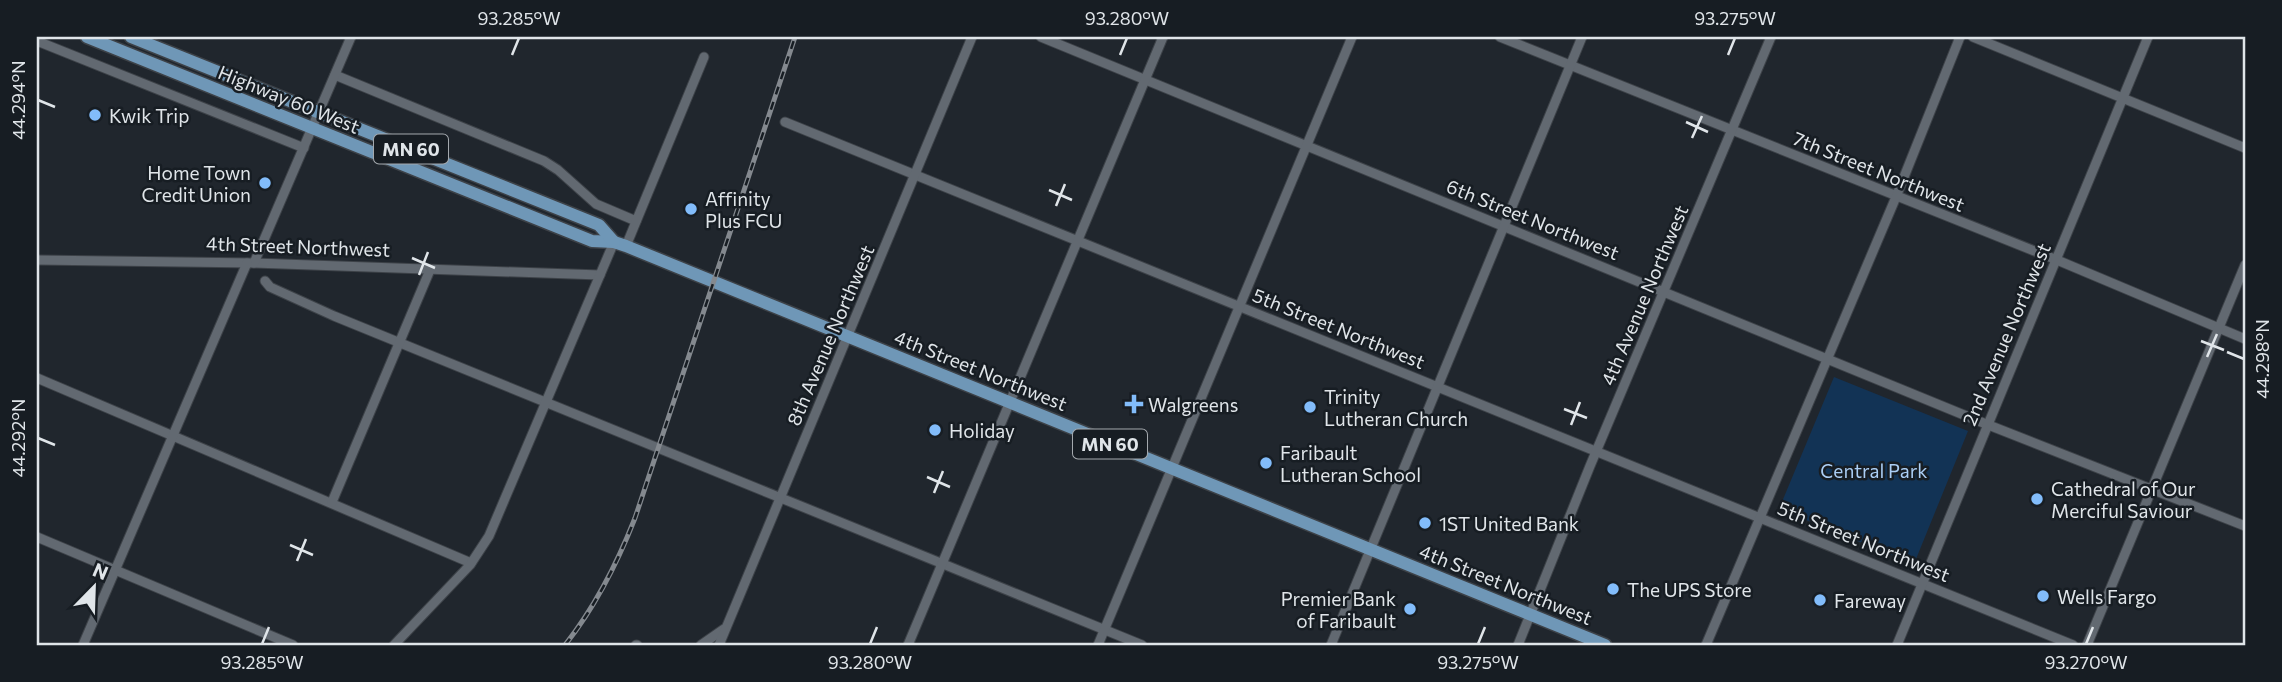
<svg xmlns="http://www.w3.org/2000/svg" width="2282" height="682" font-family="Commissioner,sans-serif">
  <rect width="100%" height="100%" fill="#20262d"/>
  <!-- green -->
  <path fill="#123355" d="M1834,377l134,54 -54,133 -135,-55z"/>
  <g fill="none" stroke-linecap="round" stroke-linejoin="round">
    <defs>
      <g id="minor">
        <path d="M1041,37l945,387 259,102"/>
        <path d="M1500,37l557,223 188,79"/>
        <path d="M1973,37l272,111"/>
        <path d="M37,41l267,107"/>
        <path d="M335,75l209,86 14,9 38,34 40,17"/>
        <path d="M785,122l1288,523"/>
        <path d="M626,246l78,-189"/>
        <path d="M37,260l217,3 346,12"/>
        <path d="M254,263l97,-226"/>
        <path d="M265,281l5,6 64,29 808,329"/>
        <path d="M37,378l434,185"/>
        <path d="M332,502l98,-232"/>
        <path d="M37,537l256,108"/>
        <path d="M83,645l164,-382"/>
        <path d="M394,645l76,-80 19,-29 125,-294"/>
        <path d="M636,645h1"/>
        <path d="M701,645l23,-16"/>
        <path d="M719,645l253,-608"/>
        <path d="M908,645l255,-608"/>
        <path d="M1098,645l254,-608"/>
        <path d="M1331,645l251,-608"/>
        <path d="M1518,645l72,-179 181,-429"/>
        <path d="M1706,645l190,-448 64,-160"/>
        <path d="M1897,645l251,-608"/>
        <path d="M2087,645l158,-380"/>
      </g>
      <g id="major">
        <path d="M87,37l505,204 22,1 12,4 979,399"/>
        <path d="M131,37l468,188 15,17"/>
      </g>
    </defs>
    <!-- minor casing -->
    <use href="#minor" stroke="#3d4248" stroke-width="11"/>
    <!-- major casing -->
    <use href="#major" stroke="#3d4248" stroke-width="15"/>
    <!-- minor -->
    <use href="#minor" stroke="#626971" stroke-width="9"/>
    <!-- major -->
    <use href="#major" stroke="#6f97b7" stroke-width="12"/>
    <defs>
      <path id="rail" d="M565,645c30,-38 52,-81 70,-127l160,-481"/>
    </defs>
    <!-- rail casing -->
    <use href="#rail" stroke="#84898f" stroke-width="5"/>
    <!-- rail -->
    <use href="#rail" stroke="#171d23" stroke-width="2.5" stroke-dasharray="8" stroke-linecap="butt"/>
  </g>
  <!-- ticks -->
  <path fill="none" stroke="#e0e5e9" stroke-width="2.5" d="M512,55l7,-17M1120,55l7,-17M1728,55l7,-17M38,100l17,7M1686,122l22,10M1692,138l10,-22M1049,190l23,10M1056,206l9,-22M412,258l23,10M419,275l9,-23M2201,341l23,9M2227,352l17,7M2207,357l10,-23M1564,409l23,9M1571,425l9,-23M38,438l17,7M927,477l23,10M934,493l9,-22M290,545l23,10M297,561l9,-22M262,644l7,-17M870,644l7,-17M1478,644l7,-17M2086,644l7,-17"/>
  <!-- markers -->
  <g fill="#82bcfa" stroke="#171d23" stroke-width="2.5">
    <circle cx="95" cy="115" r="7"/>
    <circle cx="265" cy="183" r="7"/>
    <circle cx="691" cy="209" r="7"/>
    <path d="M1130.5 393.5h7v7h7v7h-7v7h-7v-7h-7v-7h7z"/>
    <circle cx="1310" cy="407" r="7"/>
    <circle cx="935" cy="430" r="7"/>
    <circle cx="1266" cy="463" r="7"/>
    <circle cx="2037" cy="499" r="7"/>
    <circle cx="1425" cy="523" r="7"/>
    <circle cx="1613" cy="589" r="7"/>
    <circle cx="2043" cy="596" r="7"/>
    <circle cx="1820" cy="600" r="7"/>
    <circle cx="1410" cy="609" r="7"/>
  </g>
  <g text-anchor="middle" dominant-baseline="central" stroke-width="5" stroke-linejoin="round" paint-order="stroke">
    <!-- shield labels -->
    <g fill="#171d23" stroke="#a4a9ae" stroke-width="2">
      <rect x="374" y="134.5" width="74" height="29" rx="5"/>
      <rect x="1073" y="429.5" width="74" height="29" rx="5"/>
    </g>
    <g font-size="18" font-weight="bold" fill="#e0e5e9">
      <text x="411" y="149">MN 60</text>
      <text x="1110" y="444">MN 60</text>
    </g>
    <!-- street labels -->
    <g font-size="19" fill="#e0e5e9" stroke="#171d23">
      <text transform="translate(289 99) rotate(22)">Highway 60 West</text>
      <text transform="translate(1879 171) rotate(22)">7th Street Northwest</text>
      <text transform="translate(1533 219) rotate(22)">6th Street Northwest</text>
      <text transform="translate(298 246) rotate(2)">4th Street Northwest</text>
      <text transform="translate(1644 295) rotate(-67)">4th Avenue Northwest</text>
      <text transform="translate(1339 328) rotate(22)">5th Street Northwest</text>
      <text transform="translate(2006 334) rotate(-67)">2nd Avenue Northwest</text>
      <text transform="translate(830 335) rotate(-67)">8th Avenue Northwest</text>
      <text transform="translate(981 370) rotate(22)">4th Street Northwest</text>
      <text transform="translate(1864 541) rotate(22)">5th Street Northwest</text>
      <text transform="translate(1506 584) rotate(22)">4th Street Northwest</text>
    </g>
    <!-- poi labels -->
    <g font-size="19" fill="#e0e5e9" stroke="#171d23" text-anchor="start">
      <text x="109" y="115">Kwik Trip</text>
      <text x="251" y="172" text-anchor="end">Home Town<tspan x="251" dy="22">Credit Union</tspan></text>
      <text x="705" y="198">Affinity<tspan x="705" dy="22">Plus FCU</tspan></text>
      <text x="1324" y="396">Trinity<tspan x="1324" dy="22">Lutheran Church</tspan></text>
      <text x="1148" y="404">Walgreens</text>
      <text x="949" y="430">Holiday</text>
      <text x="1280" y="452">Faribault<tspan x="1280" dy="22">Lutheran School</tspan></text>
      <text x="2051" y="488">Cathedral of Our<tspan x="2051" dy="22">Merciful Saviour</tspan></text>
      <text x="1439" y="523">1ST United Bank</text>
      <text x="1627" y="589">The UPS Store</text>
      <text x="2057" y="596">Wells Fargo</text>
      <text x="1396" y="598" text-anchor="end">Premier Bank<tspan x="1396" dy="22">of Faribault</tspan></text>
      <text x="1834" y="600">Fareway</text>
    </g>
    <!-- park labels -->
    <g font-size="19" fill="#abcef5" stroke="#171d23">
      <text x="1874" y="470">Central Park</text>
    </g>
  </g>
  <!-- border -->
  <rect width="2282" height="682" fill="none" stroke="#171d23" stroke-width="77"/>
  <!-- north arrow -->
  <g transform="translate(94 587) rotate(23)" stroke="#171d23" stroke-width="5" paint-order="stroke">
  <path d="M0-5L12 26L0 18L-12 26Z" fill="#e0e5e9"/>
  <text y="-10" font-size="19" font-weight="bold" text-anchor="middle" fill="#e0e5e9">N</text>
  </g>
  <rect x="38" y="38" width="2206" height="606" fill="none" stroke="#e0e5e9" stroke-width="2.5"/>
  <g font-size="18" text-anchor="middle" fill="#e0e5e9">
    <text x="519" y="25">93.285°W</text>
    <text x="1127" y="25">93.280°W</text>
    <text x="1735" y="25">93.275°W</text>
    <text transform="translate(19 100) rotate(-90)" y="6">44.294°N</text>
    <text transform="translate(2263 359) rotate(-90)" y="6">44.298°N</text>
    <text transform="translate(19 438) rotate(-90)" y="6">44.292°N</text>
    <text x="262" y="669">93.285°W</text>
    <text x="870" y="669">93.280°W</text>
    <text x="1478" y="669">93.275°W</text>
    <text x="2086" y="669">93.270°W</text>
  </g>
</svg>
